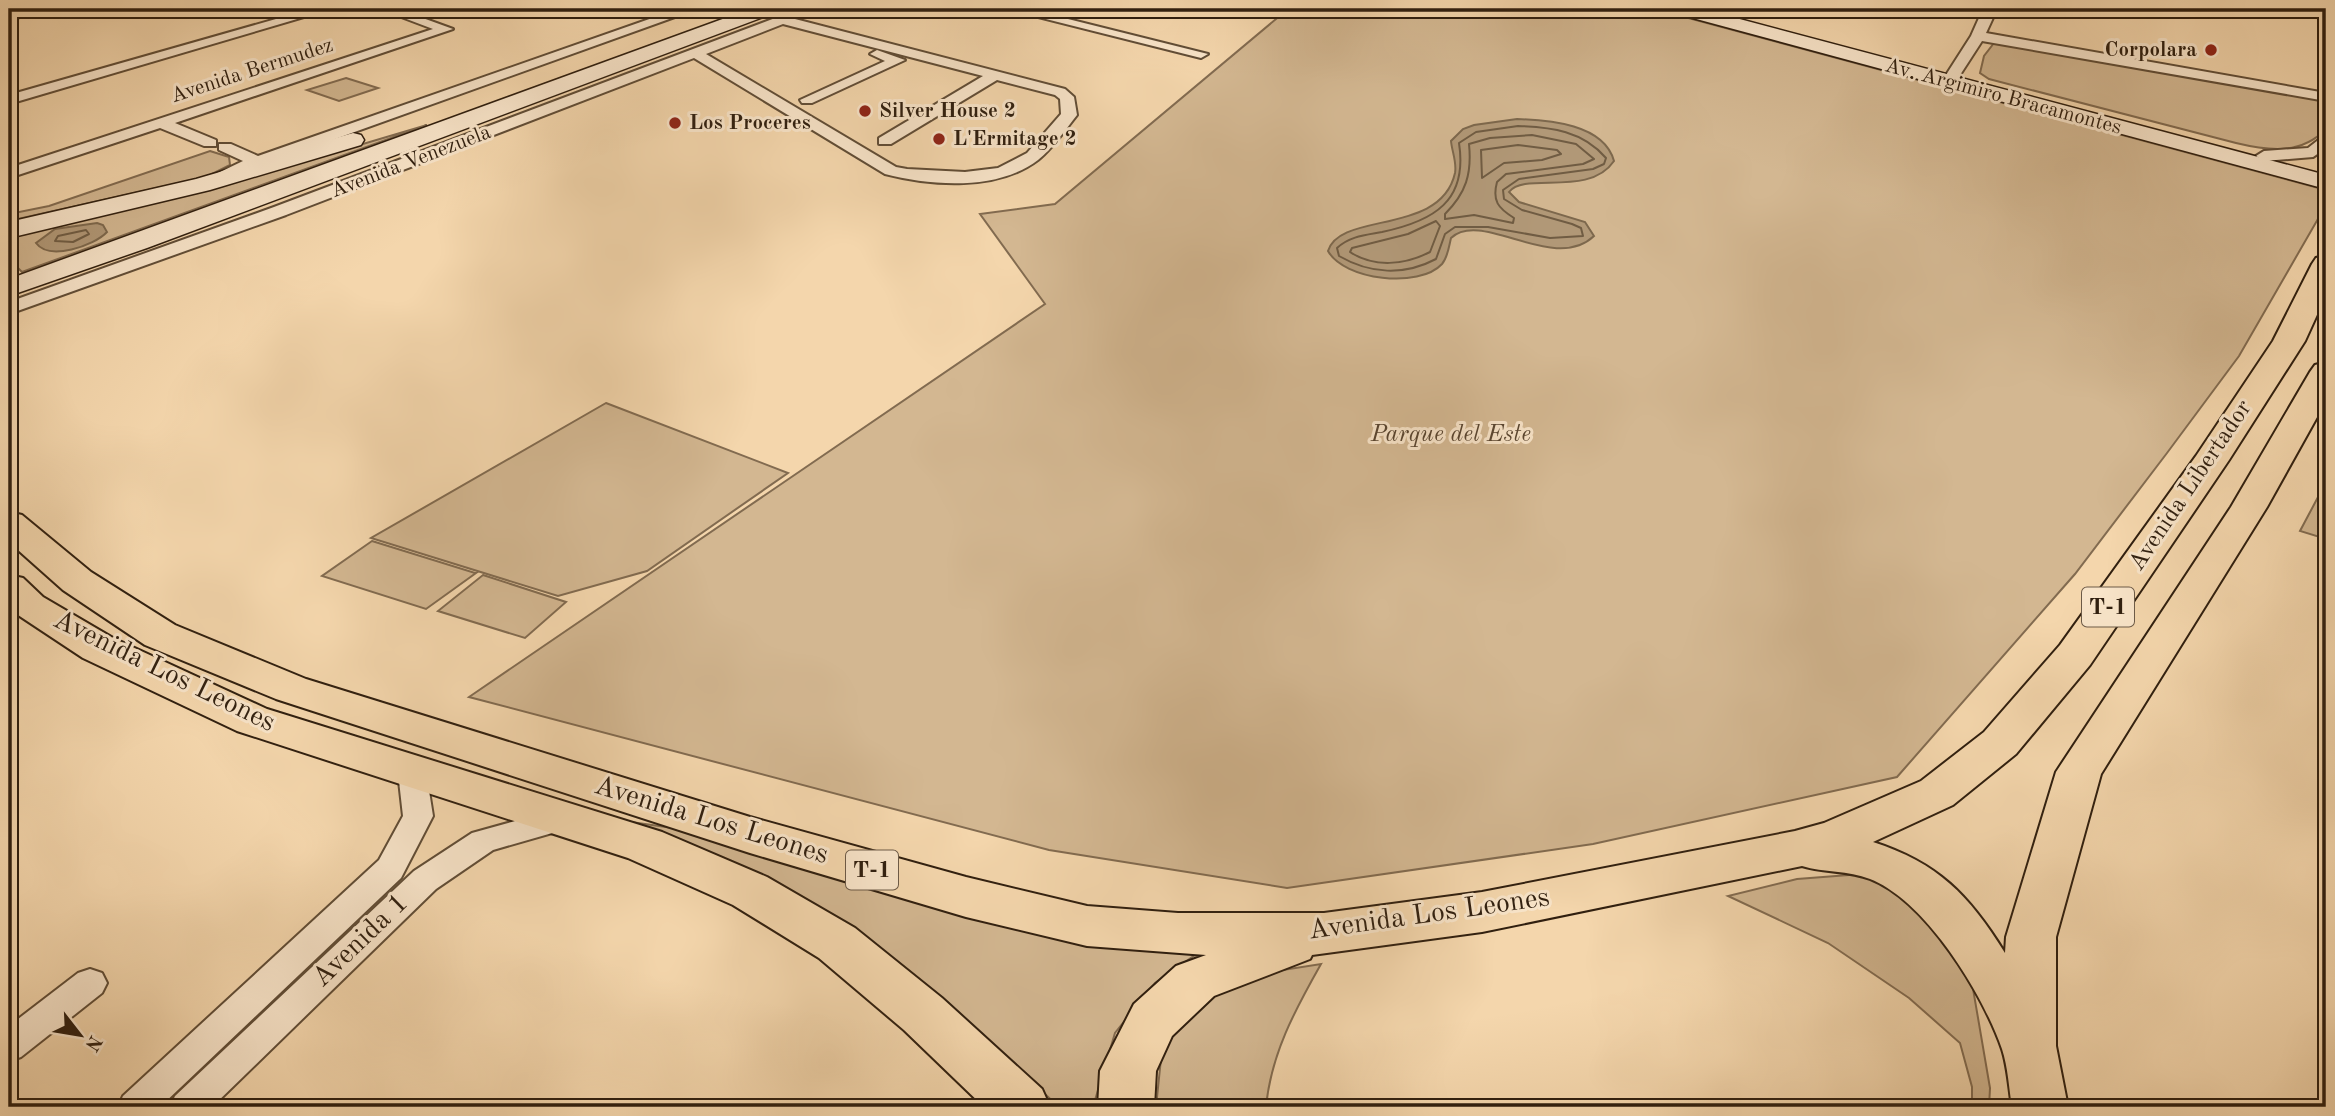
<svg xmlns="http://www.w3.org/2000/svg" width="2335" height="1116" font-family="'Old Standard TT',serif">
  <rect width="100%" height="100%" fill="#f4d6ac"/>
  <filter id="stains"><feTurbulence type="fractalNoise" baseFrequency=".00286" numOctaves="4"/><feColorMatrix values="0 0 0 0 .2 0 0 0 0 .09 0 0 0 0 .02 0 0 0 .5 -.17"/></filter>
  <radialGradient id="worn" r=".72"><stop offset=".6" stop-color="#630" stop-opacity="0"/><stop offset="1" stop-color="#630" stop-opacity=".3"/></radialGradient>
  <!-- green -->
  <g fill="#d3b791" stroke="#826b50" stroke-width="2">
    <path d="M1288,9h367l671,181v15l-87,151 -72,97 -92,121 -178,203 -304,67 -306,44 -238,-38 -580,-153 576,-393 -65,-90 75,-10z"/>
    <path d="M1994,43l332,56v30c-25,26 -57,22 -90,14l-247,-64 -9,-6 4,-17z"/>
    <path d="M346,78l32,10 -39,13 -32,-11z"/>
    <path d="M427,125l-405,147 -13,-13v-23l205,-48z"/>
    <path d="M210,151l19,6 1,8 -24,12 -197,44v-7l40,-8z"/>
    <path d="M606,403l182,70 -141,98 -89,25 -187,-58z"/>
    <path d="M2326,482v57l-26,-8z"/>
    <path d="M372,541l103,32h1l-50,36 -104,-33z"/>
    <path d="M483,575l83,27 -41,36 -87,-27z"/>
    <path d="M631,822l49,7 280,79 235,47 -40,28 -40,50 -22,74h-34l-129,-118 -163,-112z"/>
    <path d="M1862,874l58,23 51,80 19,111 -1,19h-17v-20l-12,-44 -51,-45 -81,-55 -100,-47 69,-17z"/>
    <path d="M1321,964c-26,46 -50,90 -55,143h-110l6,-58 28,-41 49,-31z"/>
  </g>
  <!-- water -->
  <g fill="#b19877" stroke="#7d684d" stroke-width="2">
    <path d="M1517,119c32,1 87,5 97,42 -25,37 -89,10 -105,31l10,10 66,20 9,14c-40,38 -112,-27 -143,2 -2,8 -3,19 -9,26 -23,25 -98,16 -114,-13 12,-40 113,-15 127,-78 2,-11 -3,-21 -4,-32l12,-12 11,-4z"/>
    <path d="M97,223l6,2 4,7c-13,14 -58,29 -71,11l19,-14z"/>
  </g>
  <g fill="none" stroke-linecap="round" stroke-linejoin="round">
    <!-- shore -->
    <g stroke="#705c43" stroke-width="2">
      <path d="M1518,126c33,1 65,5 88,32l-2,6 -11,5 -74,10 -16,11 1,9 18,11 50,14 9,4 2,8 -33,2 -62,-11h-33l-10,7 -9,25c-32,17 -66,15 -97,-3l-2,-8c13,-12 29,-13 45,-16 52,-11 86,-31 77,-89l17,-11z"/>
      <path d="M1532,135l44,9 18,15 -11,5 -77,10 -9,8c-5,19 1,26 17,36l-1,5 -39,-8 -29,4v-5c21,-21 27,-40 24,-70l21,-6z"/>
      <path d="M1518,145l39,5 4,4 -19,6 -38,3 -22,15 -1,-28z"/>
      <path d="M1436,221l4,5 -10,26c-25,13 -56,16 -80,0l2,-4 56,-14z"/>
      <path d="M86,230l3,4 -16,8 -18,-1 3,-5z"/>
    </g>
    <defs>
      <g id="street">
        <path d="M24,9h24l-39,11v-8z"/>
        <path d="M311,9h20l-322,95v-9z"/>
        <path d="M380,9h18l55,20 -278,94 41,17v6h-12l-44,-18 -151,50v-10l424,-139z"/>
        <path d="M678,9h19l-465,167 -6,2 -8,-5 25,-12 -24,-11v-6h12l27,12z"/>
        <path d="M799,9h18l-22,10 270,70 9,8 3,18c-12,15 -24,33 -39,45 -41,31 -106,26 -153,14l-191,-116 -408,157 -277,99v-12l265,-95zM783,24l200,52 -104,62v6h12l106,-64 58,15 5,4 1,15 -34,39 -29,15 -33,4 -58,-3 -11,-2 -190,-113z"/>
        <path d="M924,9h24l2,2 -7,4z"/>
        <path d="M1006,9h22l180,45 -7,4z"/>
        <path d="M1983,9h14l-11,24 340,60v8l-344,-60 -22,34 3,9 -7,4 -5,-1 -5,-12 25,-39z"/>
        <path d="M877,50l28,10 -93,43h-10l-2,-3 85,-39 -15,-7z"/>
        <path d="M2326,134v14l-13,9 -49,4 -8,-5 8,-5 44,-3z"/>
        <path d="M412,761l10,4 4,7 7,44 -32,62 -241,229h-42l5,-11 256,-236 24,-44 -5,-44 4,-7z"/>
        <path d="M562,808l11,3 4,8 -4,8 -80,23 -57,39 -224,218h-42l5,-11 239,-225 58,-38z"/>
        <path d="M90,969l12,4 5,10 -5,10 -81,64 -12,4v-35l69,-53z"/>
      </g>
      <g id="secondary">
        <path d="M750,9h26l-2,4 -627,235 -138,48v-17z"/>
        <path d="M1672,9h30l624,166v14l-652,-176z"/>
        <path d="M353,133l8,2 3,5 -3,5 -151,45 -201,48v-16l187,-43z"/>
      </g>
      <g id="primary">
        <path d="M2326,255v40l-21,46 -76,119 -139,205 -74,89 -63,51 -80,37c65,21 96,53 132,111l1,-16 50,-165 175,-265 79,-135 5,-7 11,-3v39l-59,106 -166,267 -45,163v109l12,61h-56c-3,-18 -4,-40 -10,-58 -19,-55 -76,-148 -132,-170 -22,-9 -46,-6 -68,-13l-320,66 -170,23 -2,4 -96,37 -42,40 -16,35 -2,36h-56l2,-36 34,-67 42,-38 30,-11 -119,-9 -121,-29 -216,-64 -474,-154 -131,-54 -82,-55 -54,-48v-30l13,3 69,57 84,53 131,54 444,138 216,60 121,29 91,7h146l158,-21 313,-61 29,-8 97,-42 63,-49 76,-87 136,-189 77,-115 39,-77 4,-6z"/>
        <path d="M9,575l14,3 20,19 70,41 154,71 395,123 105,45 88,51 87,70 100,91 8,18h-66l-80,-77 -85,-72 -86,-53 -105,-47 -391,-127 -154,-73 -74,-49z"/>
      </g>
    </defs>
    <!-- street casing -->
    <use href="#street" stroke="#614d36" stroke-width="4"/>
    <!-- secondary casing -->
    <use href="#secondary" stroke="#301f0f" stroke-width="3"/>
    <!-- primary casing -->
    <use href="#primary" stroke="#301f0f" stroke-width="4"/>
    <!-- street -->
    <use href="#street" fill="#f8e4c9" fill-rule="evenodd"/>
    <!-- secondary -->
    <use href="#secondary" fill="#f8e4c9" fill-rule="evenodd"/>
    <!-- primary -->
    <use href="#primary" fill="#f4d6ac" fill-rule="evenodd"/>
  </g>
  <!-- markers -->
  <g fill="#8f2418" stroke="#f8e4c9" stroke-width="2.5">
    <circle cx="2211" cy="50" r="7"/>
    <circle cx="865" cy="111" r="7"/>
    <circle cx="675" cy="123" r="7"/>
    <circle cx="939" cy="139" r="7"/>
  </g>
  <g text-anchor="middle" dominant-baseline="central" stroke-width="6" stroke-linejoin="round" paint-order="stroke">
    <!-- far-poi labels -->
    <g font-size="21" font-weight="bold" fill="#301f0f" stroke="#f8e4c9" text-anchor="start">
      <text x="2197" y="50" text-anchor="end">Corpolara</text>
      <text x="879" y="111">Silver House 2</text>
      <text x="689" y="123">Los Proceres</text>
      <text x="953" y="139">L'Ermitage 2</text>
    </g>
    <!-- far-street labels -->
    <g font-size="21" fill="#301f0f" stroke="#f8e4c9">
      <text transform="translate(252 71) rotate(-18)">Avenida Bermudez</text>
      <text transform="translate(2003 97) rotate(15)">Av. Argimiro Bracamontes</text>
      <text transform="translate(411 162) rotate(-21)">Avenida Venezuela</text>
    </g>
    <!-- shield labels -->
    <g fill="#f8e4c9" stroke="#6c5a47" stroke-width="2">
      <rect x="2082" y="587.5" width="52" height="39" rx="5"/>
      <rect x="846" y="850.5" width="52" height="39" rx="5"/>
    </g>
    <g font-size="23" font-weight="bold" fill="#301f0f">
      <text x="2108" y="607">T-1</text>
      <text x="872" y="870">T-1</text>
    </g>
    <!-- park labels -->
    <g font-size="24" font-style="italic" fill="#594530" stroke="#f8e4c9">
      <text x="1451" y="435">Parque del Este</text>
    </g>
    <!-- street labels -->
    <g font-size="24" fill="#301f0f" stroke="#f8e4c9">
      <text transform="translate(2191 486) rotate(-56)">Avenida Libertador</text>
    </g>
    <!-- near-street labels -->
    <g font-size="28" fill="#301f0f" stroke="#f8e4c9">
      <text transform="translate(164 672) rotate(26)">Avenida Los Leones</text>
      <text transform="translate(711 821) rotate(17)">Avenida Los Leones</text>
      <text transform="translate(1429 915) rotate(-8)">Avenida Los Leones</text>
      <text transform="translate(361 941) rotate(-44)">Avenida 1</text>
    </g>
  </g>
  <!-- margin -->
  <rect width="2335" height="1116" fill="none" stroke="#f4d6ac" stroke-width="35"/>
  <rect x="10" y="10" width="2314" height="1095" fill="none" stroke="#301f0f" stroke-width="3.5"/>
  <rect x="18" y="18" width="2300" height="1081" fill="none" stroke="#301f0f" stroke-width="2"/>
  <!-- north arrow -->
  <g transform="translate(80 1035) rotate(121)" stroke="#f8e4c9" stroke-width="5" paint-order="stroke">
  <path d="M0-5L12 26L0 18L-12 26Z" fill="#301f0f"/>
  <text y="-10" font-size="19" font-weight="bold" text-anchor="middle" fill="#301f0f">N</text>
  </g>
  <rect width="100%" height="100%" filter="url(#stains)"/>
  <rect width="100%" height="100%" fill="url(#worn)"/>
</svg>
